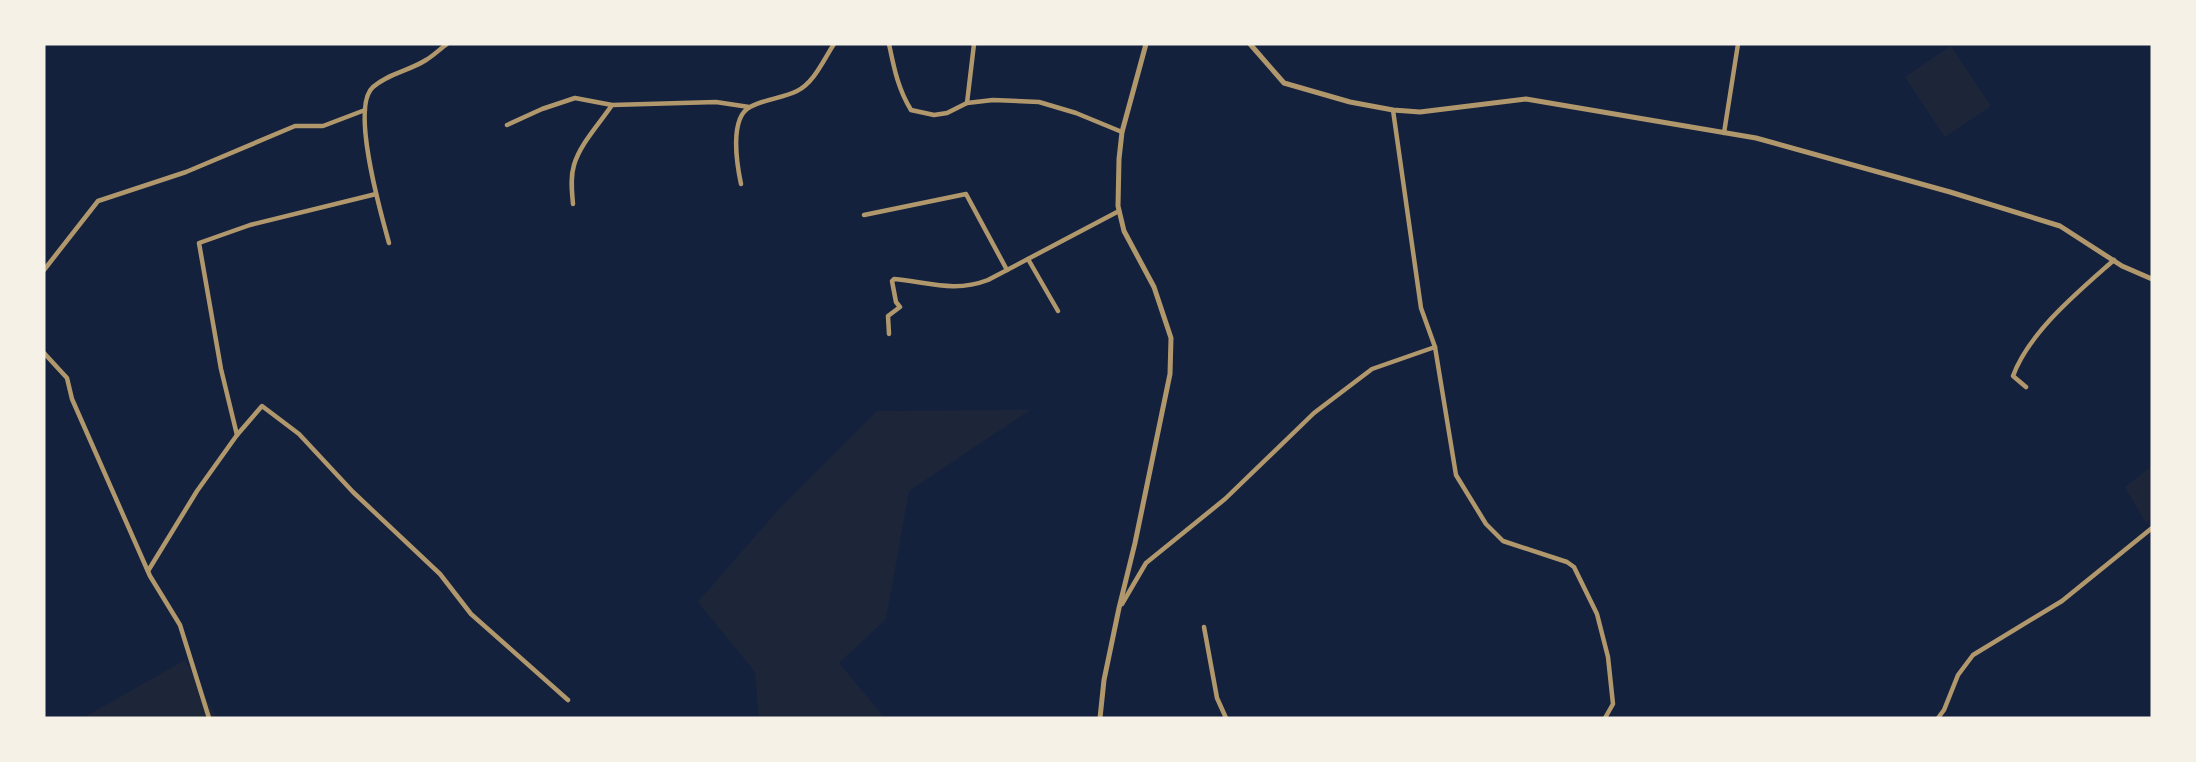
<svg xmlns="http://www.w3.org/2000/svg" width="2196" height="762" font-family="'Noto Sans',sans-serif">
  <rect width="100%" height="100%" fill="#14213d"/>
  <!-- green -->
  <g fill="#1d2539">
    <path d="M1951,46l40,60 -46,31 -40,-60z"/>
    <path d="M1030,410l-121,81 -23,128 -47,44 46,55h-126l-4,-46 -57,-70 80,-92 99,-99z"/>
    <path d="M2152,466v51l-6,6 -21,-36z"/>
    <path d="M185,660l32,58h-134z"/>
  </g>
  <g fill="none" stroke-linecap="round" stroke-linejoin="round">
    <!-- minor -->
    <g stroke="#b1986c" stroke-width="4.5">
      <path d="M889,44c5,24 9,45 22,66l23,5 13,-2 20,-10 26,-3 46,2 37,11 46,19"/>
      <path d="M967,103l7,-59"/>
      <path d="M1393,110l28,198 14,39 21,128 30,49 17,17 64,21 7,5 23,47 11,43 5,47 -8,14"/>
      <path d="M507,125l35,-16 33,-11 37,7 104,-3 33,5"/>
      <path d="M1724,133l14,-89"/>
      <path d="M741,184c-4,-19 -12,-66 9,-77 15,-8 33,-9 47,-16 17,-8 27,-32 37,-47"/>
      <path d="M376,194l-126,31 -51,18 22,126 16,66 25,-29 37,28 54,58 87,82 31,40 97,86"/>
      <path d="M573,204c-1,-12 -3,-26 1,-39 6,-21 26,-42 38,-60"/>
      <path d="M864,215l102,-21 41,76"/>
      <path d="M389,243c-8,-29 -39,-136 -16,-156 16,-14 36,-16 53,-27 7,-4 14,-11 21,-16"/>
      <path d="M1028,259l30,52"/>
      <path d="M44,270l54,-69 88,-29 109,-46h28l42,-16"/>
      <path d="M889,334l-1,-18 12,-9 -4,-5 -4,-21 2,-2c34,3 60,14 94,1l131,-69"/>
      <path d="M44,353l23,25 5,21 78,177 30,49 29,93"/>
      <path d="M2026,387l-13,-11c16,-44 66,-85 101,-116"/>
      <path d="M148,571l49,-80 40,-56"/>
      <path d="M1122,604l24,-41 79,-64 89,-86 58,-44 63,-22"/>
      <path d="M1204,627l13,71 9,20"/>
      <path d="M1938,718l6,-8 14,-35 15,-20 89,-54 90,-73"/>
    </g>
    <!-- tertiary -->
    <g stroke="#b1986c" stroke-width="5">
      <path d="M1250,44l34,39 66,19 43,8 27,2 106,-13 230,39 194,54 110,34 62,40 30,13"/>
      <path d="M1100,718l4,-38 15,-72 16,-65 35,-169 1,-36 -17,-51 -30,-56 -6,-25 1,-47 3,-27 24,-88"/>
    </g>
  </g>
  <!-- border -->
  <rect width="2196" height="762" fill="none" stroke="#f6f1e7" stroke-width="91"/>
</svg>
